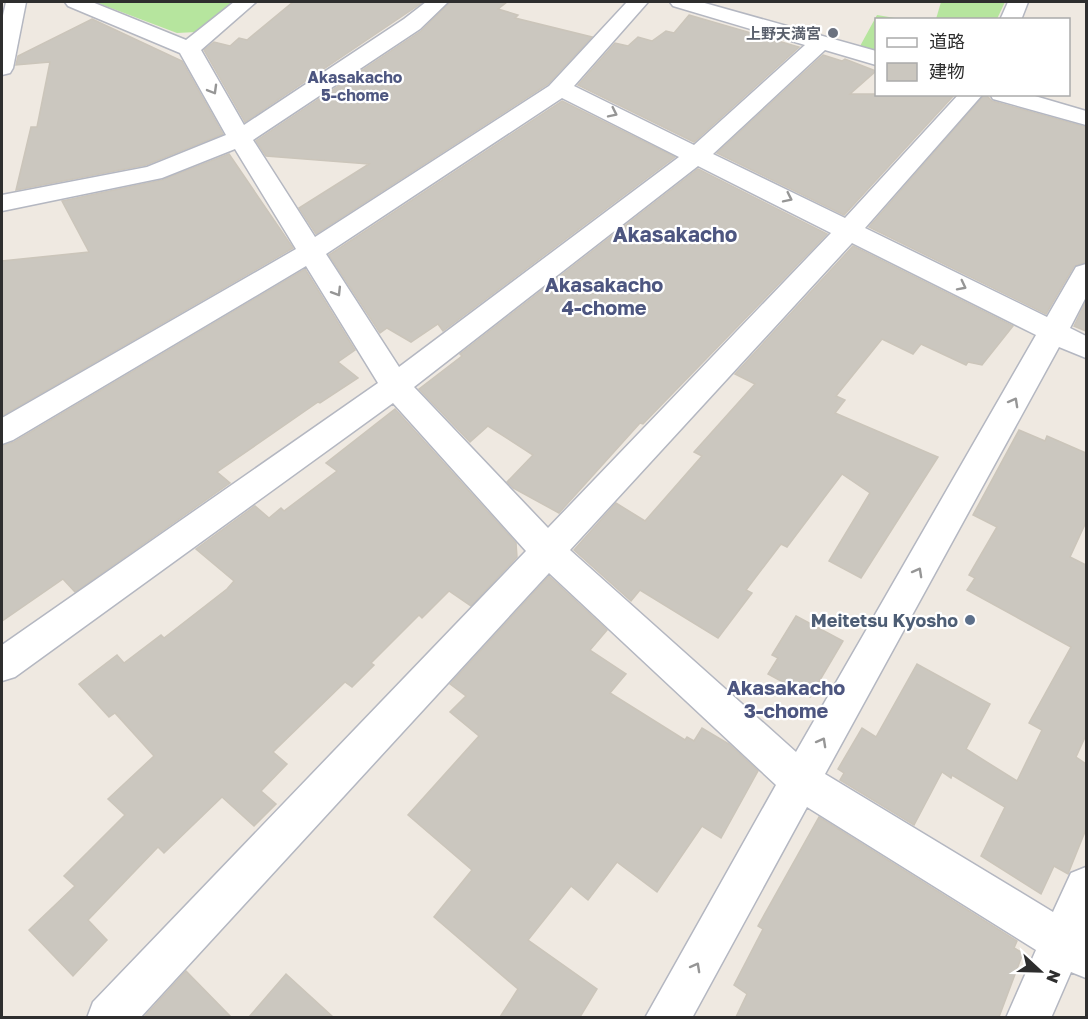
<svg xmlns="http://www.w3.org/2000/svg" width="1088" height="1019" font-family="'Golos Text','Noto Sans JP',sans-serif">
  <rect width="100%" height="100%" fill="#efe9e1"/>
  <!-- green -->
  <g fill="#b6e59e">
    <path d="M95,2h138l-37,30 -19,1z"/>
    <path d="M941,2h64l-8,17h-61z"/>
    <path d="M877,15l24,4 -25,1v33l-17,-5z"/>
  </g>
  <!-- building -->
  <g fill="#cbc7bf" stroke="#cbc5ba" stroke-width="1.5">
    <path d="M293,2h130l-178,120 -41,-72 10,-8 16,4 9,-8 8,2z"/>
    <path d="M450,2h57l-9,7 20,6 -3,3 77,19 -44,47 -232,150 -17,-26 70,-44 -103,-8 -10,-15 165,-110z"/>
    <path d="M689,15l110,32 -105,95 -116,-57 37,-42 13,3 10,-9 14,4 14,-10 8,2z"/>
    <path d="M92,19l90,42 41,73 -77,31 -130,25 15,-63h6l13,-65 -34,3 2,-9z"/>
    <path d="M823,55l19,6 3,-2 31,12 -26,23h105l-111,121 -127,-62z"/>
    <path d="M985,94l7,7 94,26v135l-12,4 -28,48 -177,-87z"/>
    <path d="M562,101l113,56 -232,174 -5,-7 -27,18 -24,-14 -7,5 -51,-78z"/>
    <path d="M229,154l64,94 -291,168v-155l87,-9 -27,-51 100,-21z"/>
    <path d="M698,169l129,65 -184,190 -3,-1 -81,90 -46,-25 -6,-6 26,-27 -45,-29 -18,16 -51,-53 43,-33 -2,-2z"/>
    <path d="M853,246l160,80 -31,39 -14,-3 -2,3 -45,-21 -8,10 -31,-15 -46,57 9,4 -10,13 103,44 -77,121 -32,-17 41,-68 -28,-19 -55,73 -6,-3 -35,46 6,3 -34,45 -78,-48 -9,11 -57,-51 42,-47 29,18 57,-65 -8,-4 61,-68 -20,-10z"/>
    <path d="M305,269l50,81 -17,12 20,16 -38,25 -2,-1 -101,70 13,11 -155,109 -12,-13 -61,42v-175l12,-4z"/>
    <path d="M1086,301v30l-12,-5z"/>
    <path d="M395,409l121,134 1,14 -46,49 -22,-15 -27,27 -3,-3 -48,48 3,2 -22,22 -7,-5 -72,70 14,12 -26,27 15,13 -22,22 -32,-29 -58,56 -6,-6 -70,73 19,20 -34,36 -44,-46 46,-44 -11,-10 61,-61 -17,-16 46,-43 -39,-43 -6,4 -30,-33 38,-29 7,8 37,-28 3,3 63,-49 7,-8 -38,-32 59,-43 14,12 12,-10 3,3 53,-40 -11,-8z"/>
    <path d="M1019,430l26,11 2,-5 39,17v69l-16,35 16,8v170l-10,22 10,7v65l-18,45 -14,-8 -13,28 -60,-38 24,-49 -53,-32 -1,3 -9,-6 -28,53 -74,-45 4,-7 -6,-4 24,-41 14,9 41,-73 73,40 -24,45 51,32 25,-51 -13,-7 42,-76 -104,-57 8,-12 -6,-3 28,-48 -24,-12z"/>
    <path d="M549,576l58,54 -17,20 36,24 -16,19 75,47 2,-3 7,4 8,-13 27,16 29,27 -37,67 -19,-12 -45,66 -40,-30 -29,38 -17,-14 -43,54 69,49 -17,28h-80l18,-28 -84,-72 38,-47 -64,-55 71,-79 -29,-24 16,-16 -16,-12z"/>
    <path d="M796,616l47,25 -33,56 -42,-23 10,-16 -6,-3z"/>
    <path d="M819,817l198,124 -3,7 9,5 -24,64h-263l11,-23 -13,-9 29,-56 -5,-3z"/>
    <path d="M186,971l45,46h-87z"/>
    <path d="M286,974l47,43h-84z"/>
  </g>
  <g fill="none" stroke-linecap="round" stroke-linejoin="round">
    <defs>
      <g id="street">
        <path d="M6,2h20l-13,66 -3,5 -8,2v-55z"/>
        <path d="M65,2h27l94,38 48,-38h22l-55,48 43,75 160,-106 22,-17h22l-28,27 -167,111 62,97 234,-151 78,-84h21l-74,84 120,59 111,-100 -132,-39 -3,-4h31l175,49v14l-51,-15 -112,104 132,64 114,-124h24l-118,134 182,89 29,-50 10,-3v33l-16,31 16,8v22l-27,-11 -234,427 228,138 18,-39 15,-6v111l-15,-6 -20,46h-45l30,-68 -229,-143 -115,211h-47l131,-233 -227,-212 -409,445h-53l6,-16 433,-451 -133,-148 -378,274 -13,4v-36l376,-262 -72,-117 -293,174 -11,4v-26l294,-169 -61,-100 -73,29 -160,33v-16l145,-28 79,-32 -46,-82 -112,-47zM562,98l117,59 -280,210 -73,-113zM698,166l133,67 -283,295 -134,-141zM852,243l184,92 -240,417 -226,-202z"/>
        <path d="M1008,2h20l-7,18h-21z"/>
        <path d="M990,94h38l58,17v14l-93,-26z"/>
      </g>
    </defs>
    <!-- street casing -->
    <use href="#street" stroke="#b4b7c1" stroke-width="3"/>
    <!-- street -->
    <use href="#street" fill="#fff" fill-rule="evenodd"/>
  </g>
  <!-- one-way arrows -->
  <defs><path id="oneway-chevron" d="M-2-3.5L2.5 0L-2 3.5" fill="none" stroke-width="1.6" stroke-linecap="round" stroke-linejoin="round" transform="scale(1.5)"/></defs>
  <g stroke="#969696">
    <use href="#oneway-chevron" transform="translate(213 90) rotate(60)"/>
    <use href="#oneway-chevron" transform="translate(613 113) rotate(26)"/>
    <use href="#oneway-chevron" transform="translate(788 198) rotate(26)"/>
    <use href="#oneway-chevron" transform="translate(962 286) rotate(27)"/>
    <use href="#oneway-chevron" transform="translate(337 292) rotate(58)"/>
    <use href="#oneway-chevron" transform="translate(1014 402) rotate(-61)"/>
    <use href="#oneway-chevron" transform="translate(918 572) rotate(-61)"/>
    <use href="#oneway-chevron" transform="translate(822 742) rotate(-61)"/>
    <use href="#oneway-chevron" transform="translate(696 967) rotate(-61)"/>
  </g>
  <!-- markers -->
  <circle fill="#6b7280" stroke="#fff" stroke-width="2" cx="833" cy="33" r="6"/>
  <circle fill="#5c6f8a" stroke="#fff" stroke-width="2" cx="970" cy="620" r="6"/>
  <g text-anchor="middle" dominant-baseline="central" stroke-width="4.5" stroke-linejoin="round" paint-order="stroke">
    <!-- far-worship labels -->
    <g font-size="15" font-weight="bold" fill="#5b616d" stroke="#fff" text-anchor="end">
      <text x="821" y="33">上野天満宮</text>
    </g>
    <!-- far-neighbourhood labels -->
    <g font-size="16" font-weight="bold" fill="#4d5680" stroke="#fff">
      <text x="355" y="77">Akasakacho<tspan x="355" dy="18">5-chome</tspan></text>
    </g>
    <!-- service labels -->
    <g font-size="18" font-weight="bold" fill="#4e5e75" stroke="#fff" text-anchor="end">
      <text x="958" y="620">Meitetsu Kyosho</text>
    </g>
    <!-- neighbourhood labels -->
    <g font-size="20" font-weight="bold" fill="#4d5680" stroke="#fff">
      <text x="604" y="284">Akasakacho<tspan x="604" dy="23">4-chome</tspan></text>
      <text x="786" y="687">Akasakacho<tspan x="786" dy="23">3-chome</tspan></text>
    </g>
    <!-- quarter labels -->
    <g font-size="21" font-weight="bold" fill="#4d5680" stroke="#fff">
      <text x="675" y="234">Akasakacho</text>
    </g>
  </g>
  <!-- border -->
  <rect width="1088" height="1019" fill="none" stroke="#2e2e2e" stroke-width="6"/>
  <!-- legend -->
  <rect x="875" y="18" width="195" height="78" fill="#ffffff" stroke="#ababab" stroke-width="1.5"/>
  <rect x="887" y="38" width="30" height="9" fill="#ffffff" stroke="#ababab" stroke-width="1.5"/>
  <text x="929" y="48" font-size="18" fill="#2e2e2e">道路</text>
  <rect x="887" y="63" width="30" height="18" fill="#cbc7bf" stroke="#ababab" stroke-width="1.5"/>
  <text x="929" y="78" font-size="18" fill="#2e2e2e">建物</text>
  <!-- north arrow -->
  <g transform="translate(1040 971) rotate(112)" stroke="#ffffff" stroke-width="4.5" paint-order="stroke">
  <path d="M0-4.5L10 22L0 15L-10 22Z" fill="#2e2e2e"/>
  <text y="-9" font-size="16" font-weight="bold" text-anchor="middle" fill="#2e2e2e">N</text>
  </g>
</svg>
